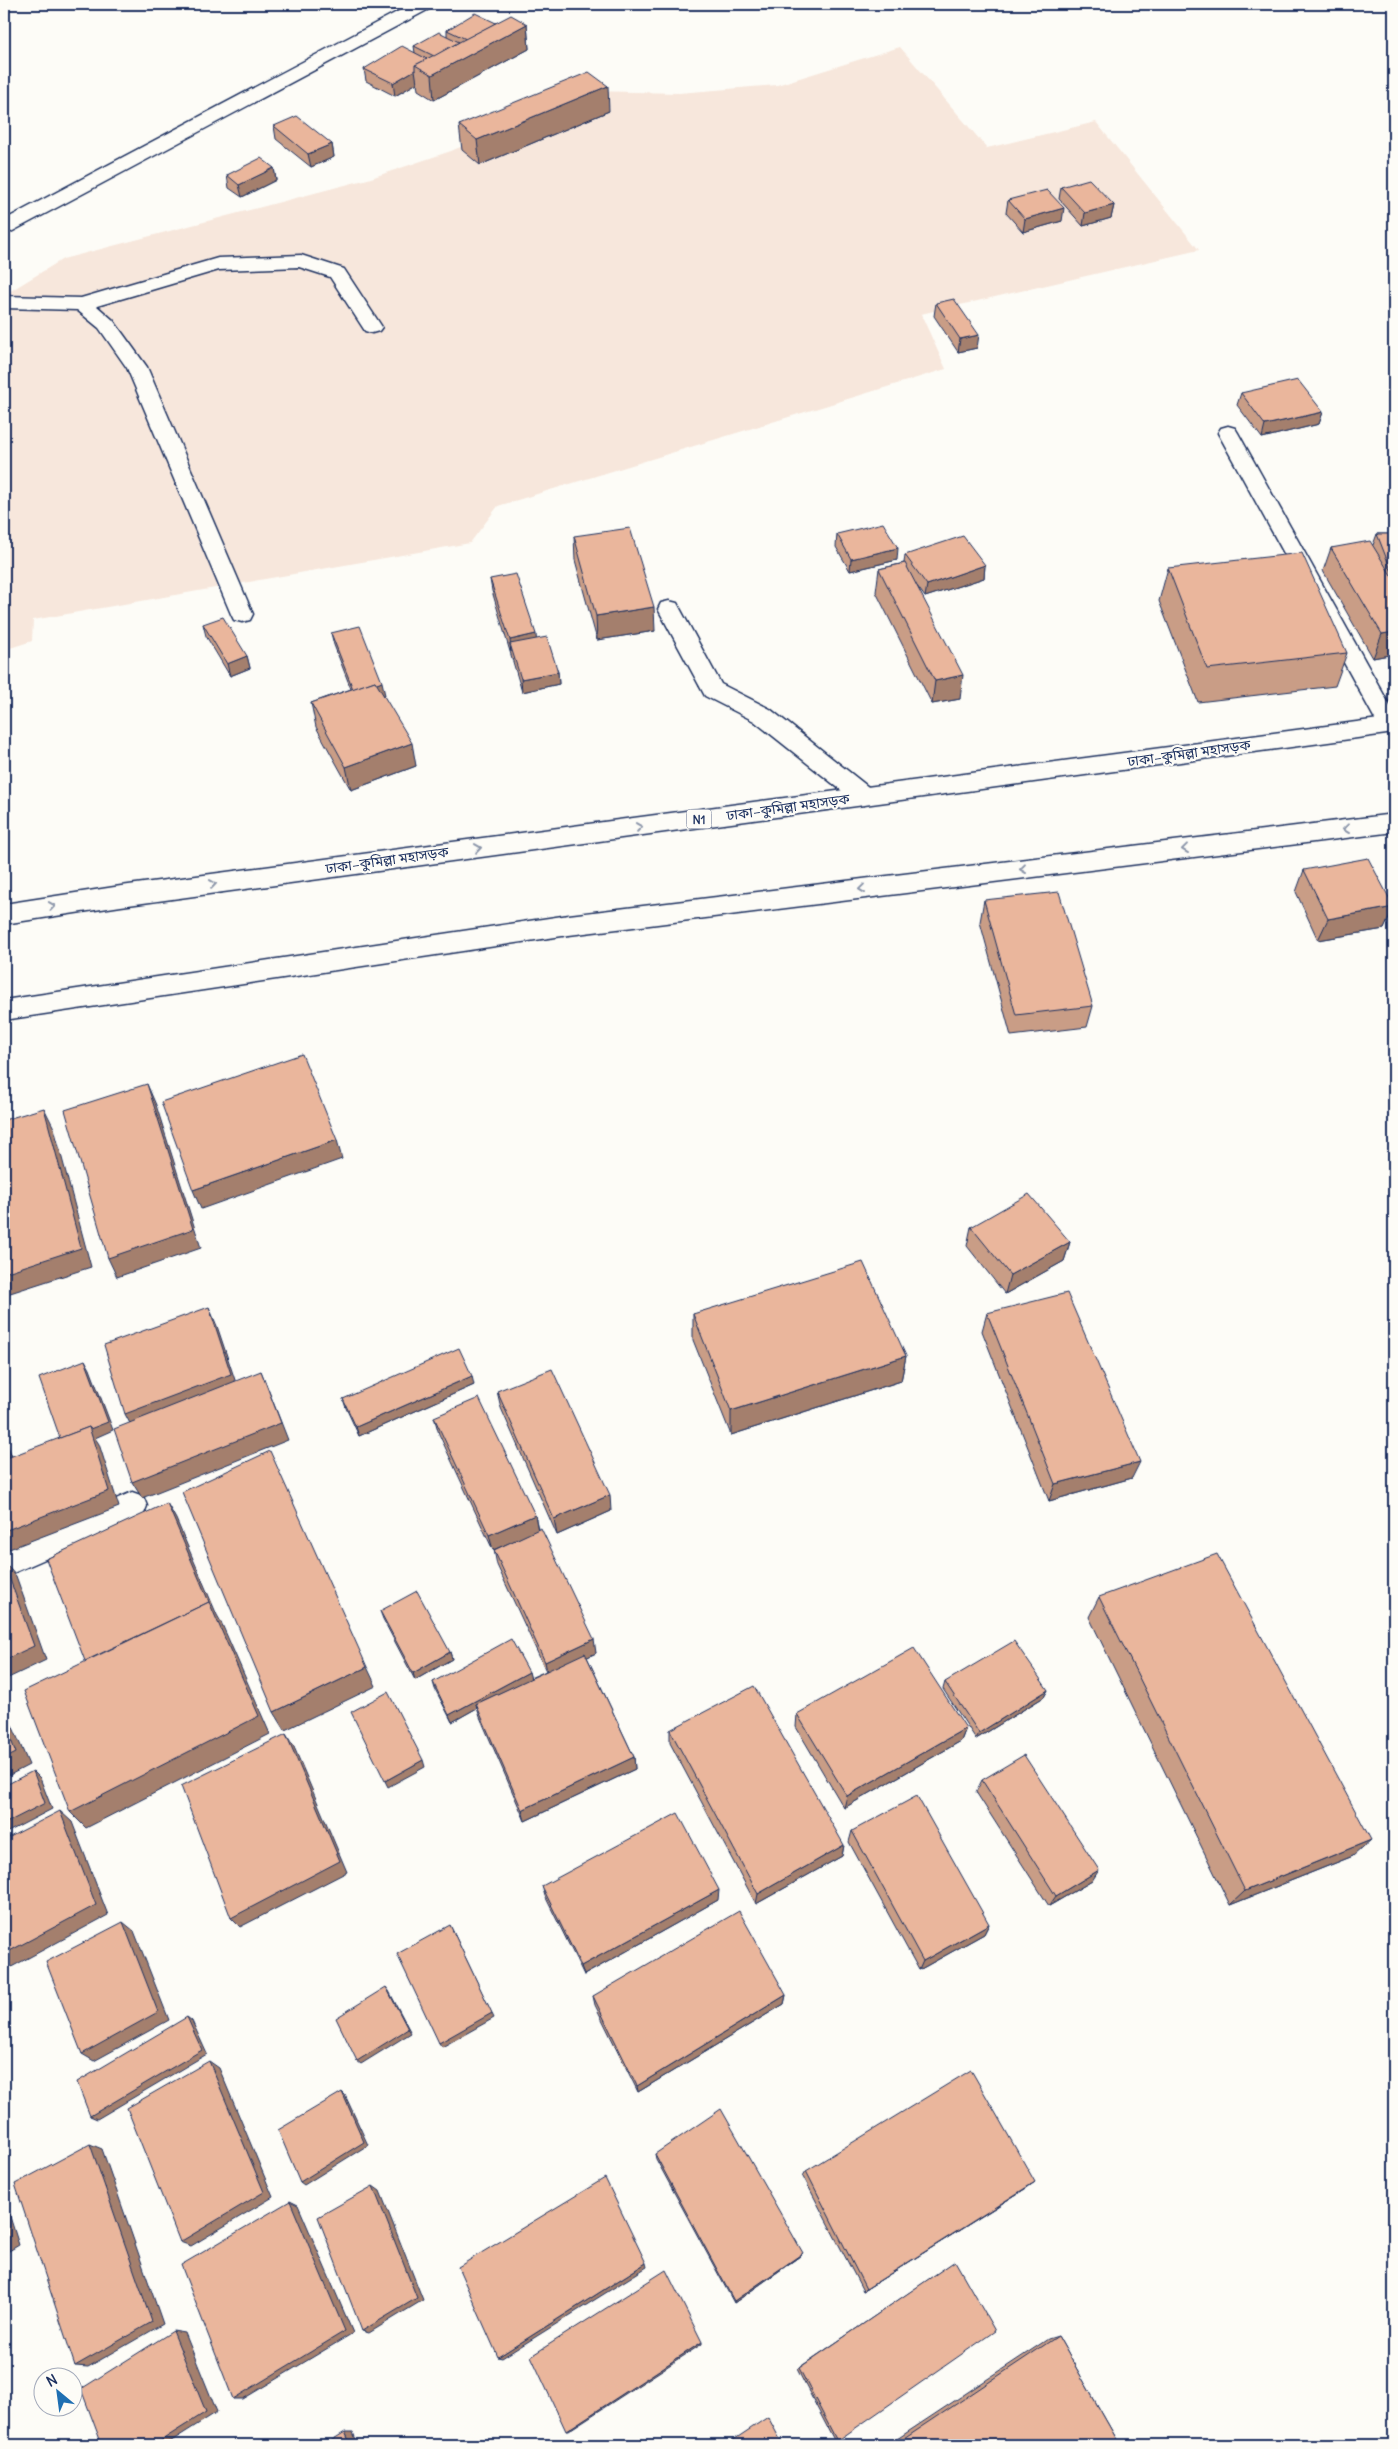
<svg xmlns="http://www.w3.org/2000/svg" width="1398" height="2449" font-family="Delius,'Noto Sans Bengali',sans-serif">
  <rect width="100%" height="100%" fill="#fdfcf7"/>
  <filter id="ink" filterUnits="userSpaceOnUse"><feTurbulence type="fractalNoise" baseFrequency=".02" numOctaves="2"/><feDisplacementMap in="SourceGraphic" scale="10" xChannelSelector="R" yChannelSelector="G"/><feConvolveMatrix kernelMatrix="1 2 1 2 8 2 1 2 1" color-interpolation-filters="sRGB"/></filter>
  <g filter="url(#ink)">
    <!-- built -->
    <path fill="#f7e7dc" d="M900,47l87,101 109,-26 103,128 -278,64 25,55 -448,137 -28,37 -437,77 -1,21 -28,9v-355l59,-36 305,-80 83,-28 140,-60 88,2 98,-8z"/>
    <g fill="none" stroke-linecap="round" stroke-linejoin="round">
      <defs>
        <g id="service">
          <path d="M301,255l43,14 38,58 -3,4 -7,2 -7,-2 -35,-54 -31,-10 -80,3 -122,36 16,14 34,47 106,247 -3,6 -8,2 -8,-2 -3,-6 -104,-246 -28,-40 -22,-18 -73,-2v-12l77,2 137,-40z"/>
          <path d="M1228,426l7,2 3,5 156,280v20l-12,-1 -164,-299 3,-5z"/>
          <path d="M669,601l8,2 44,81 49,25 102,81 4,6 -4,6 -8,3 -8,-3 -102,-81 -49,-25 -47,-87 3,-6z"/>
        </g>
        <path id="minor" d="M132,1492l11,4 4,10 -4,10 -139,61v-29z"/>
        <path id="secondary" d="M412,4h22l-3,4 -420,224 -7,2v-14z"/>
        <g id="trunk">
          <path d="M1394,717v16l-1273,173 -117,18v-20l117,-18z"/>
          <path d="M1394,814v18l-825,103 -565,85v-20l565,-85z"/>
        </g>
      </defs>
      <!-- service casing -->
      <use href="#service" stroke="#1b2f5e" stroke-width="3"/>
      <!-- minor casing -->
      <use href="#minor" stroke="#1b2f5e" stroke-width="3"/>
      <!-- secondary casing -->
      <use href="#secondary" stroke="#1b2f5e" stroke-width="3"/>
      <!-- trunk casing -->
      <use href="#trunk" stroke="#1b2f5e" stroke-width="3"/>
      <!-- service -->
      <use href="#service" fill="#fdfcf7" fill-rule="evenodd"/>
      <!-- minor -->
      <use href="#minor" fill="#fdfcf7" fill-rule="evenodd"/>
      <!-- secondary -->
      <use href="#secondary" fill="#fdfcf7" fill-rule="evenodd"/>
      <!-- trunk -->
      <use href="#trunk" fill="#fdfcf7" fill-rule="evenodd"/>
    </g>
    <!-- wall -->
    <g fill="#c99d86" stroke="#1b2f5e">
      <path d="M496,23l31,1 2,25 -95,51 -16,-10 -1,-7 -22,13 -29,-15 -2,-12 51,-16 -1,-7 33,-10v-6z"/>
      <path d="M609,111l-129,54 -18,-15 -3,-25z"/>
      <path d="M274,126l58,18 2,13 -23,10 -35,-28z"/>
      <path d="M274,168l2,12 -34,17 -13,-9 -2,-13z"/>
      <path d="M1061,187l53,18 -3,13 -28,8 -24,-27z"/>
      <path d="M1008,200l54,21 -39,11 -17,-19z"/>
      <path d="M936,303l41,45 -19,4 -24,-36z"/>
      <path d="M1241,393l82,19 -4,12 -57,14 -25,-33z"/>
      <path d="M837,534l60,26 -47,11 -14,-24z"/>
      <path d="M1377,534h17v120l-21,4 -50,-87 8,-23 42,-3z"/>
      <path d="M574,536l81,95 -58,9 -22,-80z"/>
      <path d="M905,555l80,10 -1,13 -59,19 -8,-11 43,113 -28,5 -56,-112 3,-23 25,-6z"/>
      <path d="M1168,568l179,85 -12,33 -137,16 -39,-101z"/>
      <path d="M490,579l46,60 22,33 1,12 -37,8 -30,-101z"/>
      <path d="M203,624l44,32 3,12 -20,8 -24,-40z"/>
      <path d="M331,633l54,62h-2l33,71 -65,24 -35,-63 -5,-24 40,-14 -17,-44z"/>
      <path d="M1304,870l90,37 -10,22 -66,11 -22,-48z"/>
      <path d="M984,900l109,106 -6,21 -76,9 -31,-114z"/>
      <path d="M971,1227l99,15 -6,19 -59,33 -38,-48z"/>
      <path d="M987,1313l145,165 -83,23 -67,-170z"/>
      <path d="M693,1314l213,42 -5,25 -170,54 -38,-95z"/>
      <path d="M474,1385l-115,51 -13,-28 -3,-9z"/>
      <path d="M497,1391l114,120 -54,24 -56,-127z"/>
      <path d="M434,1417l101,98 3,14 58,124 -9,4 47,100 1,12 -110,52 -45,-104 -3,-9 -25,14 -17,-33 -2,-7 96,-10 1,6 16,-7 -49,-106 -3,-15h-1l-54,-116z"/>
      <path d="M1099,1597l254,259 -123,49 -141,-288z"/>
      <path d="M380,1611l70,41 2,7 -37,21 -32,-61z"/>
      <path d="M945,1682l103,8 -4,7 -68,42 -33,-50z"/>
      <path d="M797,1714l169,14 -5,13 -117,67 -48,-81z"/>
      <path d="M670,1730l174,115 -2,11 -86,48 -86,-161z"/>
      <path d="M982,1780l110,101 -43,25 -73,-114z"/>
      <path d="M852,1831l137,93 -5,10 -65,36 -70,-128z"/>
      <path d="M542,1886l176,14 -134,75 -39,-79z"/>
      <path d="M786,1995l-2,9 -146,88 -43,-87 -2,-9z"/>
      <path d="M655,2154l145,102 -66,47 -78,-144z"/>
      <path d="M806,2171l222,16 -165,104 -60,-115z"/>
      <path d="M950,2265l-113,176 -3,-1 -37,-71z"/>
      <path d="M1058,2336l62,109h-232l160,-106z"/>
    </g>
    <!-- shaded-wall -->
    <g fill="#a47f6d" stroke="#1b2f5e">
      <path d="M527,24l2,25 -95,51 -2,-25z"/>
      <path d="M415,70l2,13 -22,13 -2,-13z"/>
      <path d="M608,86l1,25 -129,54 -3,-25z"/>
      <path d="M332,144l2,13 -23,10 -3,-13z"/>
      <path d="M274,168l2,12 -34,17 -3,-12z"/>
      <path d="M1114,205l-3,13 -28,8 2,-13z"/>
      <path d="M1064,208l-2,13 -39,11 2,-13z"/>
      <path d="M979,335l-2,13 -19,4 2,-13z"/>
      <path d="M1323,412l-4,12 -57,14 3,-13z"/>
      <path d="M898,548l-1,12 -47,11 1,-12z"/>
      <path d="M985,565l-1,13 -59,19 2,-12z"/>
      <path d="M654,607l1,24 -58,9 -1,-24z"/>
      <path d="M1394,632v22l-21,4 9,-24z"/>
      <path d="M536,634l1,13 -27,-3 1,8 -1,-12z"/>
      <path d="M247,656l3,12 -20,8 -3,-12z"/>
      <path d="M558,672l1,12 -37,8 -1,-13z"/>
      <path d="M963,675l-3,24 -28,5 3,-23z"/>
      <path d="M382,682l3,13 -29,7 -2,-12z"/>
      <path d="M412,743l4,23 -65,24 -5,-23z"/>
      <path d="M1394,907l-10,22 -66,11 10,-21z"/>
      <path d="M147,1084l9,21 45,143 -84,29 -9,-19z"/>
      <path d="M44,1108l10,20 37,139 -87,28v-22z"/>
      <path d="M337,1140l5,19 -141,50 -8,-19z"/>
      <path d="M1070,1242l-6,19 -59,33 5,-19z"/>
      <path d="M209,1307l8,19 22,66 -105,39 -9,-17z"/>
      <path d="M906,1356l-5,25 -170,54v-24z"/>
      <path d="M85,1360l5,9 23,61 -18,8 4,6 20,63 -115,44v-20l63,-81z"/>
      <path d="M261,1371l27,69 -146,58 -10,-16z"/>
      <path d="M472,1376l2,9 -115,51 -3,-9z"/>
      <path d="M4,1435l11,30 -11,5z"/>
      <path d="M1140,1462l-8,16 -83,23 6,-17z"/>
      <path d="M610,1495l1,16 -54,24 -3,-16z"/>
      <path d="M167,1503l9,16 41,96 4,7 49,112 -184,94 -16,-16z"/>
      <path d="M535,1515l3,16 -45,19 -4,-15z"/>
      <path d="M4,1562l12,14 30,84 -42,20z"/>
      <path d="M594,1639l2,14 -48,23 -3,-14z"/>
      <path d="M450,1652l2,7 -37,21 -2,-7z"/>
      <path d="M367,1667l9,19 -91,44 -11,-18z"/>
      <path d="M529,1672l2,7 -55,25 1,4 -25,14 -3,-7z"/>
      <path d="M1048,1690l-4,7 -68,42 3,-6z"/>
      <path d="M4,1716l8,9 17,40 -25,13z"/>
      <path d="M966,1728l-5,13 -117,67 3,-12z"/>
      <path d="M286,1734l8,13 53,125 -107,55 -9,-9z"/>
      <path d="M634,1757l1,12 -110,52 -3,-11z"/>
      <path d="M423,1760l2,7 -37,20 -3,-6z"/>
      <path d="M33,1771l7,7 12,31 -48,25v-10z"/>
      <path d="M60,1811l12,11 36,93 -104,56v-17z"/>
      <path d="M1371,1840l-18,16 -123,49 15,-14z"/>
      <path d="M844,1845l-2,11 -86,48 2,-10z"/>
      <path d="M1099,1870l-7,11 -43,25 7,-10z"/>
      <path d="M719,1890l-1,10 -134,75 -3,-9z"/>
      <path d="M123,1922l11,9 35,89 -75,41 -12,-7z"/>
      <path d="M989,1924l-5,10 -65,36 4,-9z"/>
      <path d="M450,1925l44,93 -52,29 -3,-4z"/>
      <path d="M386,1987l3,4 22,42 -50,31 -4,-3z"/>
      <path d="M786,1995l-2,9 -146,88 -1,-6z"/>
      <path d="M187,2017l5,4 15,33 -110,65 -7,-3z"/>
      <path d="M209,2061l10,7 54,129 -82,49 -11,-4z"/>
      <path d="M342,2092l3,3 23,50 -64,40 -4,-3z"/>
      <path d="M4,2141l6,18 -6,3z"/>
      <path d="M90,2144l12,5 61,175 -75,43 -13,-1z"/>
      <path d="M1035,2182l-7,5 -165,104 3,-2z"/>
      <path d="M373,2186l7,5 43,109 -54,33 -7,-2z"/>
      <path d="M4,2198l15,47 -15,9z"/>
      <path d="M290,2201l8,4 55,128 -110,66h-10z"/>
      <path d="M803,2253l-3,3 -66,47v-2z"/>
      <path d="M646,2263l1,4 -145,91 -4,-1z"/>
      <path d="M173,2331l12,2 32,79 -52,33h-11z"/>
      <path d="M702,2342v2l-134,87h-2z"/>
      <path d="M345,2432h8l5,13h-7z"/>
    </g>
    <!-- building -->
    <g fill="#eab69c" stroke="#1b2f5e">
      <path d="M475,13l21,10 -30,16 -19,-9z"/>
      <path d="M511,15l16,9 -95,51 -17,-10z"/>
      <path d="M439,32l20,10 -25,14 -20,-10z"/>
      <path d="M402,46l25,13 -12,6v5l-22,13 -29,-14z"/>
      <path d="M589,72l19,14 -131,54 -18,-15z"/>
      <path d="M297,116l35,28 -24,10 -34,-28z"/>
      <path d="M261,158l13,10 -35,17 -12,-10z"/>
      <path d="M1089,179l25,26 -29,8 -24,-26z"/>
      <path d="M1047,190l17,18 -39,11 -17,-19z"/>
      <path d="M954,299l25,36 -19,4 -24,-36z"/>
      <path d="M1298,380l25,32 -58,13 -24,-32z"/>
      <path d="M883,523l15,25 -47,11 -14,-25z"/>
      <path d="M630,528l24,79 -58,9 -22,-80z"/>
      <path d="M1377,534h17v41h-1z"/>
      <path d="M963,536l22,29 -58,20 -22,-30z"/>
      <path d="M1370,541l24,39v52l-12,2 -51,-86z"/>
      <path d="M1302,553l45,100 -140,16 -39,-101z"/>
      <path d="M905,563l58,112 -28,6 -56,-112z"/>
      <path d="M516,574l20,60 -26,6 -20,-61z"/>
      <path d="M223,617l24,39 -20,8 -24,-40z"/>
      <path d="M360,626l22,56 -5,2 -2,-3 -22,8 -22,-56z"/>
      <path d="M547,637l11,35 -37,7 -11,-35z"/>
      <path d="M375,681l37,62 -66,24 -35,-64z"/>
      <path d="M1368,858l26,49 -66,12 -24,-49z"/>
      <path d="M1059,892l34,114 -77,9 -32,-115z"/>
      <path d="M302,1054l35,86 -144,50 -32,-88z"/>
      <path d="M147,1084l46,145 -85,29 -43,-148z"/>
      <path d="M44,1108l37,140 -77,25v-153z"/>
      <path d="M1029,1194l41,48 -60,33 -39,-48z"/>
      <path d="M863,1262l43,94 -175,55 -38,-97z"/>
      <path d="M1067,1293l73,169 -85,22 -68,-171z"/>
      <path d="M209,1307l22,67 -106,40 -21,-69z"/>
      <path d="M459,1348l13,28 -116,51 -13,-28z"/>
      <path d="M85,1360l23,62 -18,7 -1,-2 -29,11 -21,-60z"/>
      <path d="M552,1369l58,126 -56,24 -57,-128z"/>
      <path d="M261,1371l20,52 -149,59 -18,-53z"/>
      <path d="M479,1398l56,117 -46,20 -55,-118z"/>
      <path d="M89,1427l20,64 -105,40v-72z"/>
      <path d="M270,1451l97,216 -93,45 -92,-220z"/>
      <path d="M167,1503l42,99 -124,59 -39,-102z"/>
      <path d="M541,1528l53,111 -49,23 -51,-112z"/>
      <path d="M1217,1554l154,286 -126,51 -146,-294z"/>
      <path d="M4,1563l30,83 -30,14z"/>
      <path d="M417,1591l33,61 -37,21 -33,-62z"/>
      <path d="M209,1602l50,114 -189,96 -46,-121z"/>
      <path d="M511,1639l18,33 -80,43 -16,-33z"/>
      <path d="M1014,1641l34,49 -69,43 -34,-51z"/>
      <path d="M914,1648l52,80 -119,68 -50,-82z"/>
      <path d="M585,1653l49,104 -112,53 -46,-106z"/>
      <path d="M754,1686l90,159 -86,49 -88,-164z"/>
      <path d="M388,1692l35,68 -38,21 -34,-69z"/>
      <path d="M4,1722l12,31 -12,6z"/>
      <path d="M286,1734l54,127 -109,57 -50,-132z"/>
      <path d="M1024,1755l75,115 -43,26 -74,-116z"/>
      <path d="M33,1771l12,32 -41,21v-38z"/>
      <path d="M917,1796l72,128 -66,37 -71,-130z"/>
      <path d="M60,1811l36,94 -92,49v-114z"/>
      <path d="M678,1813l41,77 -138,76 -39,-80z"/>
      <path d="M739,1911l47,84 -149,91 -44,-90z"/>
      <path d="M123,1922l35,90 -76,42 -36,-92z"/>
      <path d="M450,1925l42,88 -53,30 -42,-89z"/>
      <path d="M386,1987l22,42 -51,32 -21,-43z"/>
      <path d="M187,2017l15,33 -112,66 -13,-34z"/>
      <path d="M209,2061l55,131 -84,50 -53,-134z"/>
      <path d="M971,2070l64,112 -169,107 -60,-118z"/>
      <path d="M342,2092l22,50 -64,40 -22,-52z"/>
      <path d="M721,2109l82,144 -69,48 -79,-147z"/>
      <path d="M90,2144l62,178 -77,44 -60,-182z"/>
      <path d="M605,2178l41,85 -148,94 -40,-90z"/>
      <path d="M373,2186l44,112 -55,33 -44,-114z"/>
      <path d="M290,2201l55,130 -112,68 -52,-134z"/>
      <path d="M955,2261l40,70 -158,110 -38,-73z"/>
      <path d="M666,2270l36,72 -136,89 -35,-75z"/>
      <path d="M173,2331l33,81 -52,33h-52l-21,-56z"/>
      <path d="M1058,2336l62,109h-225z"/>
      <path d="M768,2417l15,28h-57z"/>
      <path d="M345,2432l6,13h-27z"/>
    </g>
    <!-- one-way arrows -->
    <defs><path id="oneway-chevron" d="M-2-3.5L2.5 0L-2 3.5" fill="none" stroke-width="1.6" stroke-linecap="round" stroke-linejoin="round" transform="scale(1.25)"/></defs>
    <g stroke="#8c96aa">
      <use href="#oneway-chevron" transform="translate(639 827) rotate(-8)"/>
      <use href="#oneway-chevron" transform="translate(1346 829) rotate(173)"/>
      <use href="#oneway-chevron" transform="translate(478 848) rotate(-8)"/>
      <use href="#oneway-chevron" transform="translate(1185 849) rotate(173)"/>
      <use href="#oneway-chevron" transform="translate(1023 869) rotate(173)"/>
      <use href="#oneway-chevron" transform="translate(213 884) rotate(-8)"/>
      <use href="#oneway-chevron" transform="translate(862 889) rotate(173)"/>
      <use href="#oneway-chevron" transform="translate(52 906) rotate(-9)"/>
    </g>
  </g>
  <g text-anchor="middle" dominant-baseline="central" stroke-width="4.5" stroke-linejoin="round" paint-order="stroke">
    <!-- shield labels -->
    <rect fill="#fdfcf7" stroke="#5f6c8c" stroke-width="1" x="686.5" y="809.5" width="25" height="19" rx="4"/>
    <g font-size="12" font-weight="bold" fill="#1b2f5e">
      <text x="699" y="819">N1</text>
    </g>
    <!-- street labels -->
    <g font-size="14" fill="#1b2f5e" stroke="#fdfcf7">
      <text transform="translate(1189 753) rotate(-8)">ঢাকা–কুমিল্লা মহাসড়ক</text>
      <text transform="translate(788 807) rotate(-8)">ঢাকা–কুমিল্লা মহাসড়ক</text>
      <text transform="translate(387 860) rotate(-8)">ঢাকা–কুমিল্লা মহাসড়ক</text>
    </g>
  </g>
  <!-- margin -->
  <rect width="1398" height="2449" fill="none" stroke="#fdfcf7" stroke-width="20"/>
  <rect x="10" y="10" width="1378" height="2429" fill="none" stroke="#1b2f5e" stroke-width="2" filter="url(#ink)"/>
  <!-- north arrow -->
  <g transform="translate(58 2392) rotate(331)"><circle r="24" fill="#fdfcf7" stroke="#a3aaba"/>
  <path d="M0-4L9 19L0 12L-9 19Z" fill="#1f6fb2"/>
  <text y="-8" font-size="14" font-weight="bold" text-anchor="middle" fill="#1b2f5e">N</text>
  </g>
</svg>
